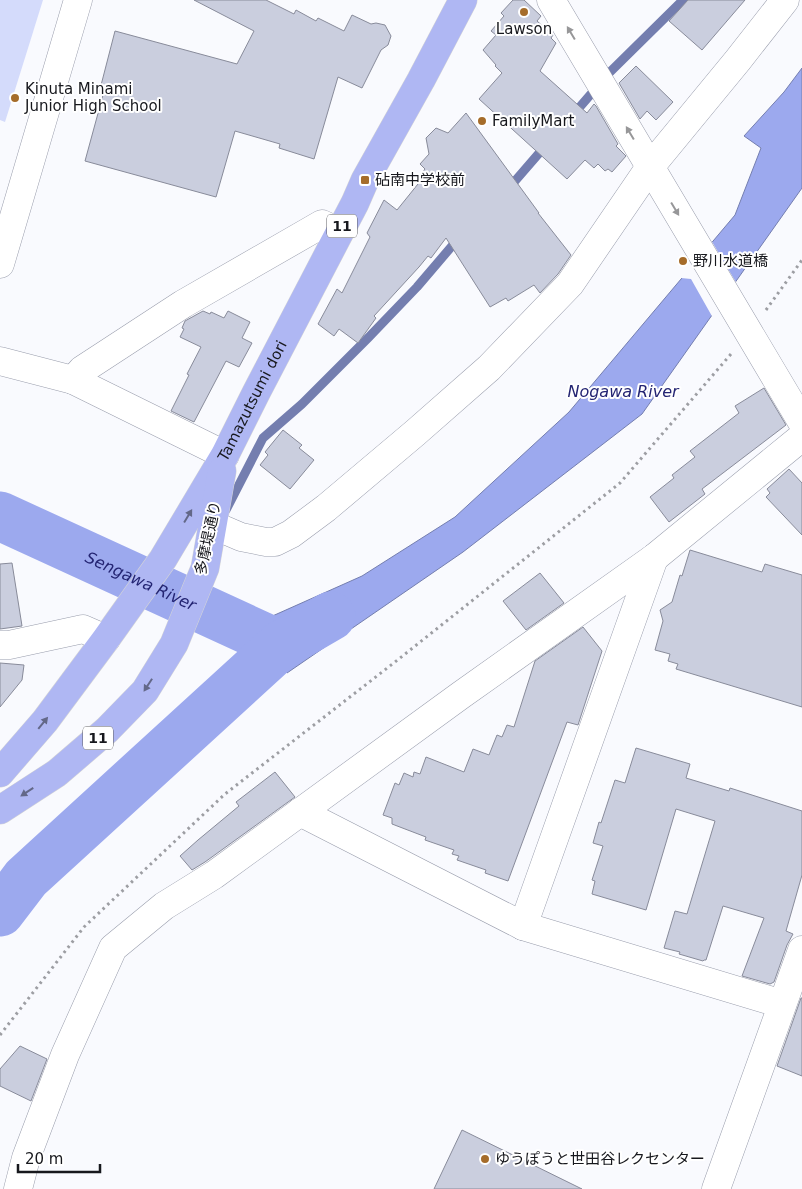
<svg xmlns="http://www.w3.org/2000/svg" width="802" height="1189" font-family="'DejaVu Sans','Noto Sans JP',sans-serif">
  <rect width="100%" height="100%" fill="#f9fafe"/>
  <!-- green -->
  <path fill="#d4dbfb" d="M0,0h43l-38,122 -5,-2z"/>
  <!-- water -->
  <path fill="#9ca9ee" stroke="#747eaf" d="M802,68v120l-160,226 -179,138 -176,121 -28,-51 103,-46 93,-59 114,-105 166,-197 26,-67 -17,-12 40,-44z"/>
  <!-- pier -->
  <path fill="#f9fafe" d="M711,240l26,44 -24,34 -22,-39 -10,-1 -1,-2z"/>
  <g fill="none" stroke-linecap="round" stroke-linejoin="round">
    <!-- stream -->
    <g stroke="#747eaf" stroke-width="9">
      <path d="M572,116l38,-44 73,-72"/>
      <path d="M508,189l39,-45"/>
      <path d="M226,510l37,-72 39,-34 66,-66 49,-51 41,-48"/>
    </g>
    <!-- river -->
    <g stroke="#9ca9ee" stroke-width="49">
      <path id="s1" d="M0,516l281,129"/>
      <path d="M0,912l26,-34 255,-233 50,-29"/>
    </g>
  </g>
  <!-- building -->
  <g fill="#cacede" stroke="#888b9a">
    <path d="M194,0h72l28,14 2,-4 20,11 2,-3 26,13 8,-16 19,9 5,-1 9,2 6,11 -3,9 -7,5 -19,38 -24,-11 -24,82 -35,-11 1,-4 -45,-13 -19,66 -131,-36 18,-66 -4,-2 16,-62 122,33 17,-33z"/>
    <path d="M513,0h11l17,16 -4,5 16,14 -2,3 5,5 -16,28 47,42 7,-9 2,2 22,38 -2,2 10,10 -14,16 -4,-3 -3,2 -7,-7 -4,4 -9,-8 -18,19 -88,-80 23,-26 -7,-7 1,-1 -13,-15 13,-15 -5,-4 13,-15 -3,-3z"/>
    <path d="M688,0h57l-43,50 -33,-29z"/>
    <path d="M636,66l37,36 -17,18 -9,-9 -7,8 -21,-36z"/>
    <path d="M466,113l73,100h-1l33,42 -13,19 -18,19 -6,-8 -26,16 -2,-3 -16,9 -44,-69 -15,20 -3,-2 -9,11 -45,49 2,2 -18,25 -19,-14 -5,7 -16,-12 19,-35 5,4 28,-56 -3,-4 17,-33 13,10 25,-31 -3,-3 6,-7 -5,-5 9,-10 -3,-16 10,-10 12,5z"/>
    <path d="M203,311l7,3 1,-2 13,6 4,-7 22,11 -8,16 10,5 -13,24 -13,-6 -32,61 -23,-11 18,-36 -2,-1 14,-27 -21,-10 4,-8 -2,-1 3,-7z"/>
    <path d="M764,388l22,37 -84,64 3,5 -36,28 -19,-25 24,-19 -2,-3 23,-18 -5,-6 49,-38 -4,-7z"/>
    <path d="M283,430l19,15 -3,3 15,12 -24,29 -30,-24 8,-10 -3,-3z"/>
    <path d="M789,469l13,14v52l-36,-38 4,-4 -3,-4z"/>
    <path d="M690,550l72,22 3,-8 37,11v132l-126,-38 2,-5 -10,-3 2,-7 -15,-4 8,-29 -3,-11 12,-8 8,-27 2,1z"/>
    <path d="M12,563l10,63 -22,3v-65z"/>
    <path d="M540,573l24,30 -38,27 -23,-29z"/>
    <path d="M583,627l19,24 -24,74 -11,-3 -59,159 -23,-8 1,-3 -29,-10 2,-4 -7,-2 2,-4 -29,-10 1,-3 -34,-13v-6l-9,-3 12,-32 4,2 5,-12 9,4 1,-5 6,2 6,-17 38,15 9,-23 16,6 8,-20 5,2 5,-12 7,2 21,-66z"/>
    <path d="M0,663l24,2 -2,15 -22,27z"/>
    <path d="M636,748l54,16 -4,14 43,13 1,-3 72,23v64l-16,56 7,3 -6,11 -13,37 -4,2 -28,-8 22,-58 -41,-12 -17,54h-2l-1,1 -24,-7 1,-2 -16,-4 11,-37 12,3 28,-93 -39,-12 -30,101 -54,-16 3,-13 -3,-1 11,-34 -10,-3 6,-21 2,1 14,-43 10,3z"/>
    <path d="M275,772l20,25 -90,65 -13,8 -12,-14 18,-16 41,-34 -3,-4z"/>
    <path d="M801,998h1v78l-25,-10z"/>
    <path d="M20,1046l27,13 -16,42 -31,-15v-17z"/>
    <path d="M462,1130l120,59h-148z"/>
  </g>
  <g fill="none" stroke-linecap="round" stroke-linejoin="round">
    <defs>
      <g id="minor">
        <path d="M551,0l251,422"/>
        <path d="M0,264l78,-264"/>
        <path d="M0,361l73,19 152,75"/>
        <path d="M73,380l9,-10 101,-66 139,-80 17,8"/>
        <path d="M213,525l28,12 25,5h9l16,-8 35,-26 89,-75 74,-65 81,-84 80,-117 88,-107 47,-60"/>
        <path d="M0,645h9l74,-16 23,10"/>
        <path d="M300,812l223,114 259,78"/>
        <path d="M523,926l131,-368"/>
        <path d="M18,1189l8,-31 39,-103 48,-107 51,-42 50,-31 247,-180 193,-137 148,-121"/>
        <path d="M716,1189l86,-239"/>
      </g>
      <g id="major">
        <path id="s2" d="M0,773l45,-52 61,-82 57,-80 62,-104 31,-62 99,-190 10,-23 56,-100 42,-80"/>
        <path d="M0,810l57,-37 50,-43 38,-39 29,-47 31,-76 17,-97"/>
      </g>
    </defs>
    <!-- minor casing -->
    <use href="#minor" stroke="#999dac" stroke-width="29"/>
    <!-- major casing -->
    <use href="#major" stroke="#d5d5d6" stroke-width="29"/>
    <!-- path -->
    <g stroke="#9d9ea3" stroke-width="3" stroke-dasharray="2.5 4" stroke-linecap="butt">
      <path d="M766,310l36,-50"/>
      <path d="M0,1035l84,-108 141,-133 170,-132 225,-179 111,-129"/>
    </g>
    <!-- minor -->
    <use href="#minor" stroke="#fff" stroke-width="28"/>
    <!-- major -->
    <use href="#major" stroke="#afb7f3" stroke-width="28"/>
  </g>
  <!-- one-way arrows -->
  <defs><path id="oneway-solid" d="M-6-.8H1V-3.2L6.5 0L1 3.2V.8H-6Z" transform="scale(1.25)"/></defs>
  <g fill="#979799">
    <use href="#oneway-solid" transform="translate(571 33) rotate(-121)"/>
    <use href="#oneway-solid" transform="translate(630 133) rotate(-121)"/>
    <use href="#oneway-solid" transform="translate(675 209) rotate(59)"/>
  </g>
  <g fill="#636888">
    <use href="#oneway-solid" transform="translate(188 516) rotate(-59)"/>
    <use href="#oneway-solid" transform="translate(148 685) rotate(123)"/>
    <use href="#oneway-solid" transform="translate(43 723) rotate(-51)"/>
    <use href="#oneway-solid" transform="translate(27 792) rotate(147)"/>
  </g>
  <!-- markers -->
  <g fill="#a56c2a" stroke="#fff" stroke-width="2">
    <circle cx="524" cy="12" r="5"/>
    <circle cx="15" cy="98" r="5"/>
    <circle cx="482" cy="121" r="5"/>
    <rect x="360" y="175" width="10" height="10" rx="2.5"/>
    <circle cx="683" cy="261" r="5"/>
    <circle cx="485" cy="1159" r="5"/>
  </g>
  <g text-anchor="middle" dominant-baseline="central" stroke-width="4" stroke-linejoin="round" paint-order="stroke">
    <!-- shield labels -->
    <g fill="#fff" stroke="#5d5d61" stroke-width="1">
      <rect x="327" y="214.5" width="30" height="23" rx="4"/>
      <rect x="83" y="726.5" width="30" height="23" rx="4"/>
    </g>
    <g font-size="14" font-weight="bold" fill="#17181d">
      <text x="342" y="226">11</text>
      <text x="98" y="738">11</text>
    </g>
    <!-- poi labels -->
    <g font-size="15" fill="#17181d" stroke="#fff" text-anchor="start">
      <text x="524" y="29" text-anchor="middle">Lawson</text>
      <text x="25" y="89">Kinuta Minami<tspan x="25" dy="17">Junior High School</tspan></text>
      <text x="492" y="121">FamilyMart</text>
      <text x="375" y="180">砧南中学校前</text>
      <text x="693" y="261">野川水道橋</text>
      <text x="495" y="1159">ゆうぽうと世田谷レクセンター</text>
    </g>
    <!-- street labels -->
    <g font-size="15" fill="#17181d" stroke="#fff">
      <text stroke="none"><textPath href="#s2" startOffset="451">Tamazutsumi dori</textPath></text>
      <text transform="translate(208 538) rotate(-78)">多摩堤通り</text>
    </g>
    <!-- water labels -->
    <g font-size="16" font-style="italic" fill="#242573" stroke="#fff">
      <text x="623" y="391">Nogawa River</text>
      <text stroke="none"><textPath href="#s1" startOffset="155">Sengawa River</textPath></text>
    </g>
  </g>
  <!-- scale -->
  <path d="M18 1164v8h82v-8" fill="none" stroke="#17181d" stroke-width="2.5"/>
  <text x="25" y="1164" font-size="15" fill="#17181d" stroke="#ffffff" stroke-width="4" paint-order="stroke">20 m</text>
</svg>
